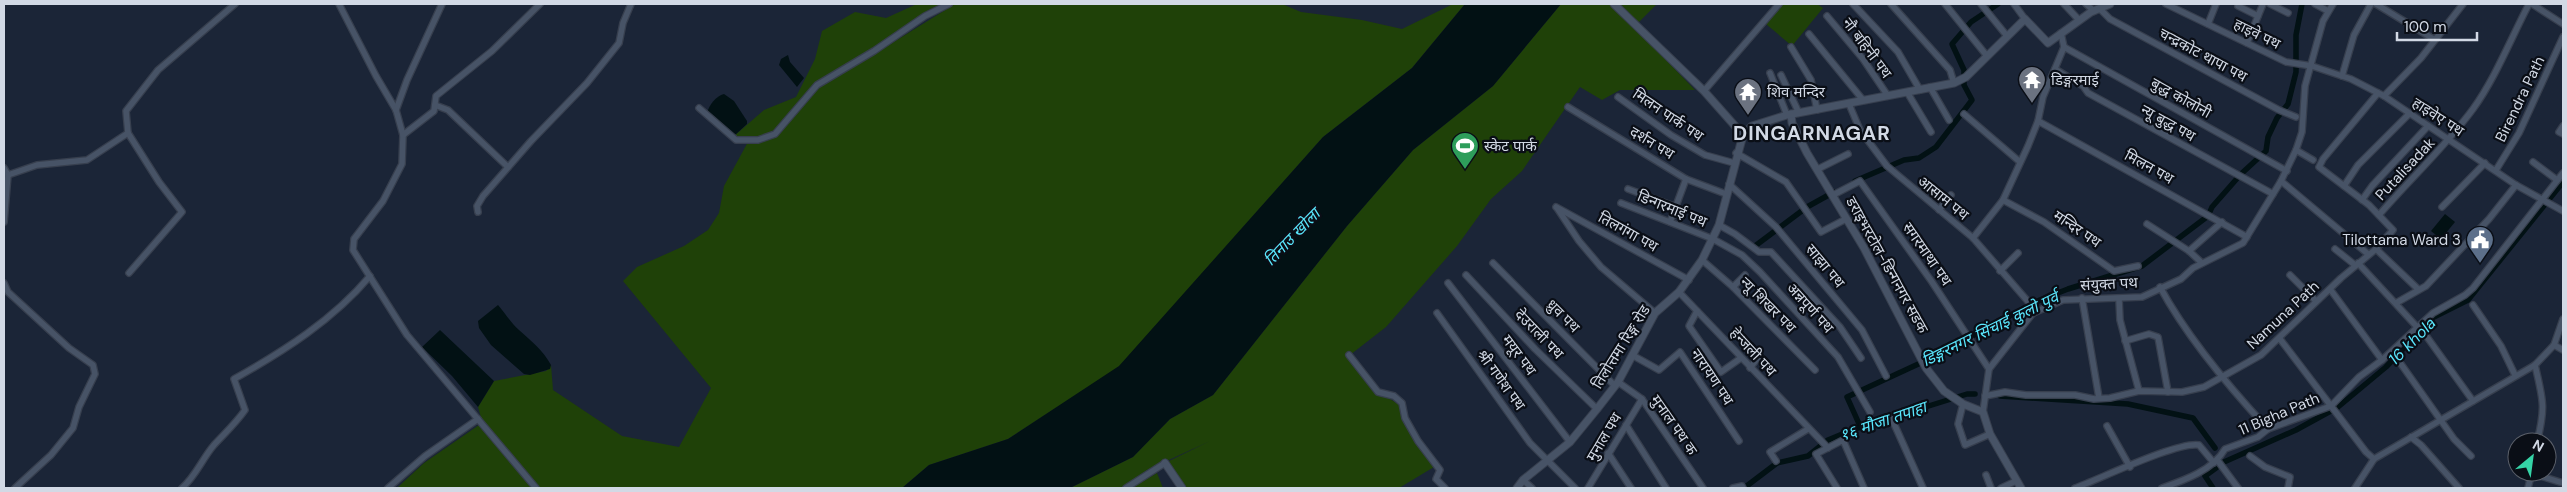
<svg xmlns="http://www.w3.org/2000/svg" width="2567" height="492" font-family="'DM Sans','Noto Sans Devanagari',sans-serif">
  <rect width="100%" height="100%" fill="#1b2537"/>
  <!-- green -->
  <g fill="#1f4108">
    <path d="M917,4h24l-16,8 -57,41 -48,28 -40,49 -22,9 -24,-3 30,-26 32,-13 19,-38 7,-28 33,-19 31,6z"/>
    <path d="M955,4h327l19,8 61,8 40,9 51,-25h12l-53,64 -89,69 -204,230 -111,72 -79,26 -27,23h-363l-57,-67 -4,-14 16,-26 52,-10 5,-6 2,25 69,46 57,11 32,-59 -88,-107 14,-14 47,-21 24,-16 11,-17 5,-27 25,-46c7,-1 17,-1 24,-4 21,-12 30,-44 53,-52z"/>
    <path d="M1561,4h96l-23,23 61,63h-75l-18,10 -22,-13 -58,84 -31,28 -34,47 -71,81 -36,28 28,37 22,13 34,62 -35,21h-217l-17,-25 45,-22 -63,29 -26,18h-51l63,-31 37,-38 43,-24 134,-169 66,-76 80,-64z"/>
    <path d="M1783,4h34l6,4 -31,38 -26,-22z"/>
    <path d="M479,425l55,63h-137l27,-25z"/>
    <path d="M1157,473l6,15h-31z"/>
  </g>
  <!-- water -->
  <g fill="#021114">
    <path d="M1465,4h96l-68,82 -80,64 -66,76 -134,169 -43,24 -37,38 -63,31h-168l27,-23 79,-26 111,-73 204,-229 89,-69z"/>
    <path d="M788,55l2,7 14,16 -7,9 -18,-22 2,-6z"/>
    <path d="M724,94l10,7 13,20v3l-13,12 -27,-23c2,-8 9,-17 17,-19z"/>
    <path d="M2445,214l10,8 -14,17 -10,-8z"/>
    <path d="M498,305c7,8 13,18 21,25 12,11 24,20 32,35l-1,4 -20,6 -6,-1 -33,-29 -12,-17 -1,-7z"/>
    <path d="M440,330l54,51 -16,26 -26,-31 -30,-29z"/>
  </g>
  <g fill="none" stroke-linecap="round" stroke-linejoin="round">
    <!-- canal -->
    <g stroke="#021114" stroke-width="5.5">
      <path d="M1855,181l49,-21 15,-2 17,-11 36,-47 -8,-15v-15l-12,-26 19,-22 27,-18"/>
      <path d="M1755,246l52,-39 27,-15"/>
      <path d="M2000,396l128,8 65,14 22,30"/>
      <path d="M1860,426l-13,-29 80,-37 113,-60 28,-11 74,-23 66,-50 4,-9 29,-33 25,-23 2,-14 9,-19 11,-14 8,-32v-37l6,-31"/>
      <path d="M2224,462l72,-32 42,-23 48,-40 46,-49 36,-18 95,-118"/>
      <path d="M1744,488l33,-25 31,-7 20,-16 24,-10 115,-36h8"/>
      <path d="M2213,488l-8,-12 11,-8"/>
    </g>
    <defs>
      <g id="minor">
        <path d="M339,4l37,72 20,34 7,25 -1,29 -19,37 -29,38 -1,11 54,85 129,153"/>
        <path d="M1853,4l45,48 22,38"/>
        <path d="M1891,4l59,66 4,13"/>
        <path d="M1945,4l42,52"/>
        <path d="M1981,4l26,32"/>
        <path d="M2014,4l11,15"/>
        <path d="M2064,4l15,16"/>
        <path d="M2086,4l8,7"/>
        <path d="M2166,4l120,58 26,4 39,13 33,17 132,89 47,26"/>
        <path d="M2270,4l18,9"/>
        <path d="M2315,4l13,7"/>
        <path d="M2376,4l59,36"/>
        <path d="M2532,4l31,20"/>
        <path d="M2238,6l20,10"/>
        <path d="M2100,9l10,10 169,91 17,7"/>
        <path d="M1827,16l36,43 25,37"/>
        <path d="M2208,24l8,-20"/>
        <path d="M1809,34l54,66"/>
        <path d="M2247,43l16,-39"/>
        <path d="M1791,47l20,33 6,30"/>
        <path d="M2064,47l223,124"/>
        <path d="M2055,69l28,17 5,7 185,101"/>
        <path d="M1770,73l17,42"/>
        <path d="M1781,75l18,38"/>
        <path d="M2342,76l12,-41 17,-31"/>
        <path d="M1930,87l19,33"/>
        <path d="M1704,91l75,-87"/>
        <path d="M1907,92l24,40"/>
        <path d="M2384,96l37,-38 42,-54"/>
        <path d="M1618,97l53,38 34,20 29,8"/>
        <path d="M1849,104l11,26 27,36 86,72 58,67 2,8"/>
        <path d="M435,105l13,5 60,57"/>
        <path d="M1568,107l118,72 40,15"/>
        <path d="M699,108l37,32h22l17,-6 42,-49 57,-34 51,-35 24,-12"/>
        <path d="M396,110l11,-30 35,-76"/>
        <path d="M1964,114l56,48"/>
        <path d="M2038,121l209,116"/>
        <path d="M2563,126l-4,6 4,2"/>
        <path d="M128,133l31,49 23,30 -53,61"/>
        <path d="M403,135l31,-24 2,-15 56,-45 48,-47"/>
        <path d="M2296,150l17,10"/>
        <path d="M1736,153l50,29 35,50 25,-13"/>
        <path d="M2533,162l24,18"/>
        <path d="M4,168l4,7 29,-10 50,-5 41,-27 -2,-22 32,-41 77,-66"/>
        <path d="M1818,169l30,-15"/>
        <path d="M2496,170l23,-37 44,-96"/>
        <path d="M2281,181l87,73"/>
        <path d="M1729,184l47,43 86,103 24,46"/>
        <path d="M2344,186l14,-21 51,-51"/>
        <path d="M1628,189l48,18"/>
        <path d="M1833,195l27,-14 72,101 57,87"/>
        <path d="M2003,200l41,22 70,49 24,-5"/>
        <path d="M2362,200l10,-14 56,-60"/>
        <path d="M1621,203l92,36 29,16 18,17 78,85 32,55"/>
        <path d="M1556,207l133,73"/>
        <path d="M2442,207l43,-44"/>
        <path d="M1557,208l22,33 22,26 54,46"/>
        <path d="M1939,210l12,-15"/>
        <path d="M478,212l-1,-6 6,-10 48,-55 56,-58 32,-40 4,-20 8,-19"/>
        <path d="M2379,215c31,-36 66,-68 94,-106 23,-32 38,-71 56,-105"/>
        <path d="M4,222l4,-47"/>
        <path d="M1670,222l16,-43"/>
        <path d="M2147,224l42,27 13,12"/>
        <path d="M1719,225l16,9 24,18h12l69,75 21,31"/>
        <path d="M1973,238l30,-38 25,-54 10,-25 5,-24 21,-50 -3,-14"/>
        <path d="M2335,249l20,16"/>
        <path d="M2376,249l42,40"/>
        <path d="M2189,251l33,-29"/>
        <path d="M1702,260l31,27 82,83"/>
        <path d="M1493,263l122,123"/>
        <path d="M2358,263l60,65"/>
        <path d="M2000,271l18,-18"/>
        <path d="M1466,275l69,74 62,60"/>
        <path d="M2290,275l26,26"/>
        <path d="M4,283l4,9 61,56 24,17 2,9 -16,33 -6,21 -22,27 -36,33"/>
        <path d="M1448,283l122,159"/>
        <path d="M1733,287l12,-12"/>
        <path d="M2160,287c27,50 69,100 108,142"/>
        <path d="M2330,289l52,71"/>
        <path d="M1679,292l149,156"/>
        <path d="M2082,298l17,100"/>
        <path d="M2119,299l1,21 19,71"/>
        <path d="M2396,303l30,-17 63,-67 27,-34"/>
        <path d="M2473,305l28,41 14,29"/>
        <path d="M1697,311l-8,15 32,46 20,-14"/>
        <path d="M1437,313l93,130 45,45"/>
        <path d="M2427,337l46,64"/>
        <path d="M2280,339l86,113 8,7"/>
        <path d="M2125,341l24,-7 9,3 10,55"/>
        <path d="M2554,345l9,5"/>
        <path d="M1349,355l29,37 16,4 8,7 3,15 13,23 22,29 -4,9 9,9"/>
        <path d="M1632,355l27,15 21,-18 59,89"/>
        <path d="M2401,364l53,75 17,17"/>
        <path d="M2535,365c8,35 11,41 2,77"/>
        <path d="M1750,368l9,-12"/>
        <path d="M1618,382l24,17 61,89"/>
        <path d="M1985,396l20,-4 21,3h49l19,4 16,-1 29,-7 43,1 22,-5 57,-32 80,-77 35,-29 17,-19 -24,-25 -50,-38 4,-8 55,-66"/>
        <path d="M1963,404l-5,20 7,21 25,-11"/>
        <path d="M1983,412l6,-43 44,-56 30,-13 79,-3 39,-18 12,-11 50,-25 38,-62 15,-31 6,-18 3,-46 18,-65 10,-17"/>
        <path d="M1891,417l32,71"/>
        <path d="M1626,425l40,63"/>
        <path d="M2107,426l23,41"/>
        <path d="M2411,437l10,8 38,43"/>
        <path d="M1608,453l23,35"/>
        <path d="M2250,456l15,11 25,10 -2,11"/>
        <path d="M1776,461l-6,-9 38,-23"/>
        <path d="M2218,461l20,27"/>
        <path d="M2531,473l32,10"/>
        <path d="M1986,475l5,13"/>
        <path d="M1523,480l9,8"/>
        <path d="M182,488c14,-12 20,-29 32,-43 11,-12 22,-22 31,-35l-11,-31c50,-28 99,-59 136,-103"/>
        <path d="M388,488l37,-32 53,-37"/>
        <path d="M1126,488l39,-25"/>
        <path d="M1588,488l54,-89"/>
        <path d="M1733,488l9,-2 1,2"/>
        <path d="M1837,488l-21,-34 27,-14 21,48"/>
        <path d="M2001,488l15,-7"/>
        <path d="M2075,488c25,-9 103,-47 124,-43l15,18"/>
        <path d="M2162,488c23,-8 51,-18 63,-39l33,-12 10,-8 63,-23 28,-29 23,-17 51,-47 32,-18 8,-7 90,-115"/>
        <path d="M2355,488l19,-29 161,-94 19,-20 9,-26"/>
        <path d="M2528,488l4,-16"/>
      </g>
      <g id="tertiary">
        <path d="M1614,4l90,87 39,44"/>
        <path d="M1791,114l1,9 15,30 57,95 62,120 18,23 19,13 20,8 7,22 31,54"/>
        <path d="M1165,463l17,25"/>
        <path d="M1517,488l6,-8 47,-38 27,-33 21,-27 37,-69 24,-21 23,-32 17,-35 24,-90 9,-9 35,-11 167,-32 12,-6 59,-58 23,24 43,-31 19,-8"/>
      </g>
    </defs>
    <!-- minor casing -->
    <use href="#minor" stroke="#373f4e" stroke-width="8"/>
    <!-- tertiary casing -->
    <use href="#tertiary" stroke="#373f4e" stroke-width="9"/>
    <!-- minor -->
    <use href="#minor" stroke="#475366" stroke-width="5.5"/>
    <!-- tertiary -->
    <use href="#tertiary" stroke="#475366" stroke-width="7"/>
  </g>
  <!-- icons -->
  <defs>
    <symbol id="temple-pin" viewBox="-11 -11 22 30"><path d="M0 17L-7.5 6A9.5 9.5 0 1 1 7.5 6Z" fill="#6b7280" stroke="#0a0e16"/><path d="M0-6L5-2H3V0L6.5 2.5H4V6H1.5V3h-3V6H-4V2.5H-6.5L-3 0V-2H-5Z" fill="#fff"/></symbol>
    <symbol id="stadium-pin" viewBox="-11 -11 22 30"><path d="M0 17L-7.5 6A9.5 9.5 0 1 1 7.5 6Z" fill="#2e9e5b" stroke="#0a0e16"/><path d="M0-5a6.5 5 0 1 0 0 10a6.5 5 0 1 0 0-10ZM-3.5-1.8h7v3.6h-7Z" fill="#fff"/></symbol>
    <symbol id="civic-pin" viewBox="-11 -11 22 30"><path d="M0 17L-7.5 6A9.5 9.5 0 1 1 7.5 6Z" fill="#5c6f8a" stroke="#0a0e16"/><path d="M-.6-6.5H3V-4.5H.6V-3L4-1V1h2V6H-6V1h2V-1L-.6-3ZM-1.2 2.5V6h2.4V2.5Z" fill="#fff"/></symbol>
  </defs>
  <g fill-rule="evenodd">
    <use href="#temple-pin" x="2016" y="64" width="32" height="43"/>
    <use href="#temple-pin" x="1732" y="76" width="32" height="43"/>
    <use href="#stadium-pin" x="1449" y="130" width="32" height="43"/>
    <use href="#civic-pin" x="2464" y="224" width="32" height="43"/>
  </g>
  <g text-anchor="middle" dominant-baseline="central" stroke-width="4.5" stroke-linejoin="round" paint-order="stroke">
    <!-- street labels -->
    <g font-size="15" fill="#d2d9e5" stroke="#0a0e16">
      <text transform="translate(2257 34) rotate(26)">हाइवे पथ</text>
      <text transform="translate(1867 48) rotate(53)">नौ बहिनी पथ</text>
      <text transform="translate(2203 55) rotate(28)">चन्द्रकोट थापा पथ</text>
      <text transform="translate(2181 98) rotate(29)">बुद्ध कोलोनी</text>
      <text transform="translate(2520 99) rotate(-64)">Birendra Path</text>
      <text transform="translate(1668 115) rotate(34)">मिलन पार्क पथ</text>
      <text transform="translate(2438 117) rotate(33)">हाइवेए पथ</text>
      <text transform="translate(2168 123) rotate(29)">न्यू बुद्ध पथ</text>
      <text transform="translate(1652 143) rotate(31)">दर्शन पथ</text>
      <text transform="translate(2149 167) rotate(29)">मिलन पथ</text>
      <text transform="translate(2405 169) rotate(-47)">Putalisadak</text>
      <text transform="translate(1943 198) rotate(39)">आसाम पथ</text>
      <text transform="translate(1672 209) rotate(22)">डिन्गरमाई पथ</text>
      <text transform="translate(2077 229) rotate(34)">मन्दिर पथ</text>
      <text transform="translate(1628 232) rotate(29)">तिलगंगा पथ</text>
      <text transform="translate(1927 254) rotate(55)">सगरमाथा पथ</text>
      <text transform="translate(1887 265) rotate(61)">डराइभरटोल-डिन्गनगर सडक</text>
      <text transform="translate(1825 266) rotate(50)">साझा पथ</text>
      <text transform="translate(2109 284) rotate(-3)">संयुक्त पथ</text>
      <text transform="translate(1768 305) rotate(45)">न्यू शिखर पथ</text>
      <text transform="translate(1810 308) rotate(48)">अन्नपूर्ण पथ</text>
      <text transform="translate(2283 315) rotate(-43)">Namuna Path</text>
      <text transform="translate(1563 316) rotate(45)">ध्रुव पथ</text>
      <text transform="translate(1539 334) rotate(46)">देउराली पथ</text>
      <text transform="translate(1621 347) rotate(-58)">तिलोत्तमा रिङ्ग रोड</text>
      <text transform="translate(1753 352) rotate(47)">हेन्जली पथ</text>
      <text transform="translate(1519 355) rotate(53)">मयूर पथ</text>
      <text transform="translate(1712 377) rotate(56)">नारायण पथ</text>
      <text transform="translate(1501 380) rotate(54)">श्री गणेश पथ</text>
      <text transform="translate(2279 414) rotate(-23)">11 Bigha Path</text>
      <text transform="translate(1674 425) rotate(55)">मुनाल पथ क</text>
      <text transform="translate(1604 437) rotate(-59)">मुनाल पथ</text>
    </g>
    <!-- poi labels -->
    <g font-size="15" fill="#d2d9e5" stroke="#0a0e16" text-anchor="start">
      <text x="2051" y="80">डिङ्गरमाई</text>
      <text x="1767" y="92">शिव मन्दिर</text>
      <text x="1484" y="146">स्केट पार्क</text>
      <text x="2461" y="240" text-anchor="end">Tilottama Ward 3</text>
    </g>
    <!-- water labels -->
    <g font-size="16" font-style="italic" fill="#5ae7fd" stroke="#0a0e16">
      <text transform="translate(1292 237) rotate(-46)">तिनाउ खोला</text>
      <text transform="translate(1990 329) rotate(-26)">डिङ्गरनगर सिंचाई कुलो पुर्व</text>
      <text transform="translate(2412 341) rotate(-45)">16 khola</text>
      <text transform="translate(1883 421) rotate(-19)">१६ मौजा तपाहा</text>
    </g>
    <!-- district labels -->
    <g font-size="20" font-weight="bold" letter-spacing="1" fill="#d2d9e5" stroke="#0a0e16">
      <text x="1812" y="133">DINGARNAGAR</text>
    </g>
  </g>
  <!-- border -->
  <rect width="2567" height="492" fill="none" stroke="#d2d9e5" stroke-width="10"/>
  <!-- north arrow -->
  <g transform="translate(2532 457) rotate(29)"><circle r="24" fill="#0a0e16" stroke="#5a5f69"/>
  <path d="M0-4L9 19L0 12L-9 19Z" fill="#35d4a7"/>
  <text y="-8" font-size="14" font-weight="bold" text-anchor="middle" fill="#d2d9e5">N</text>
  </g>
  <!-- scale -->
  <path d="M2397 32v8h80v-8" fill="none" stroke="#d2d9e5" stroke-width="2.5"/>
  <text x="2404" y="32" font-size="15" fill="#d2d9e5" stroke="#0a0e16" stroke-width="4" paint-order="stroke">100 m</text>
</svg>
